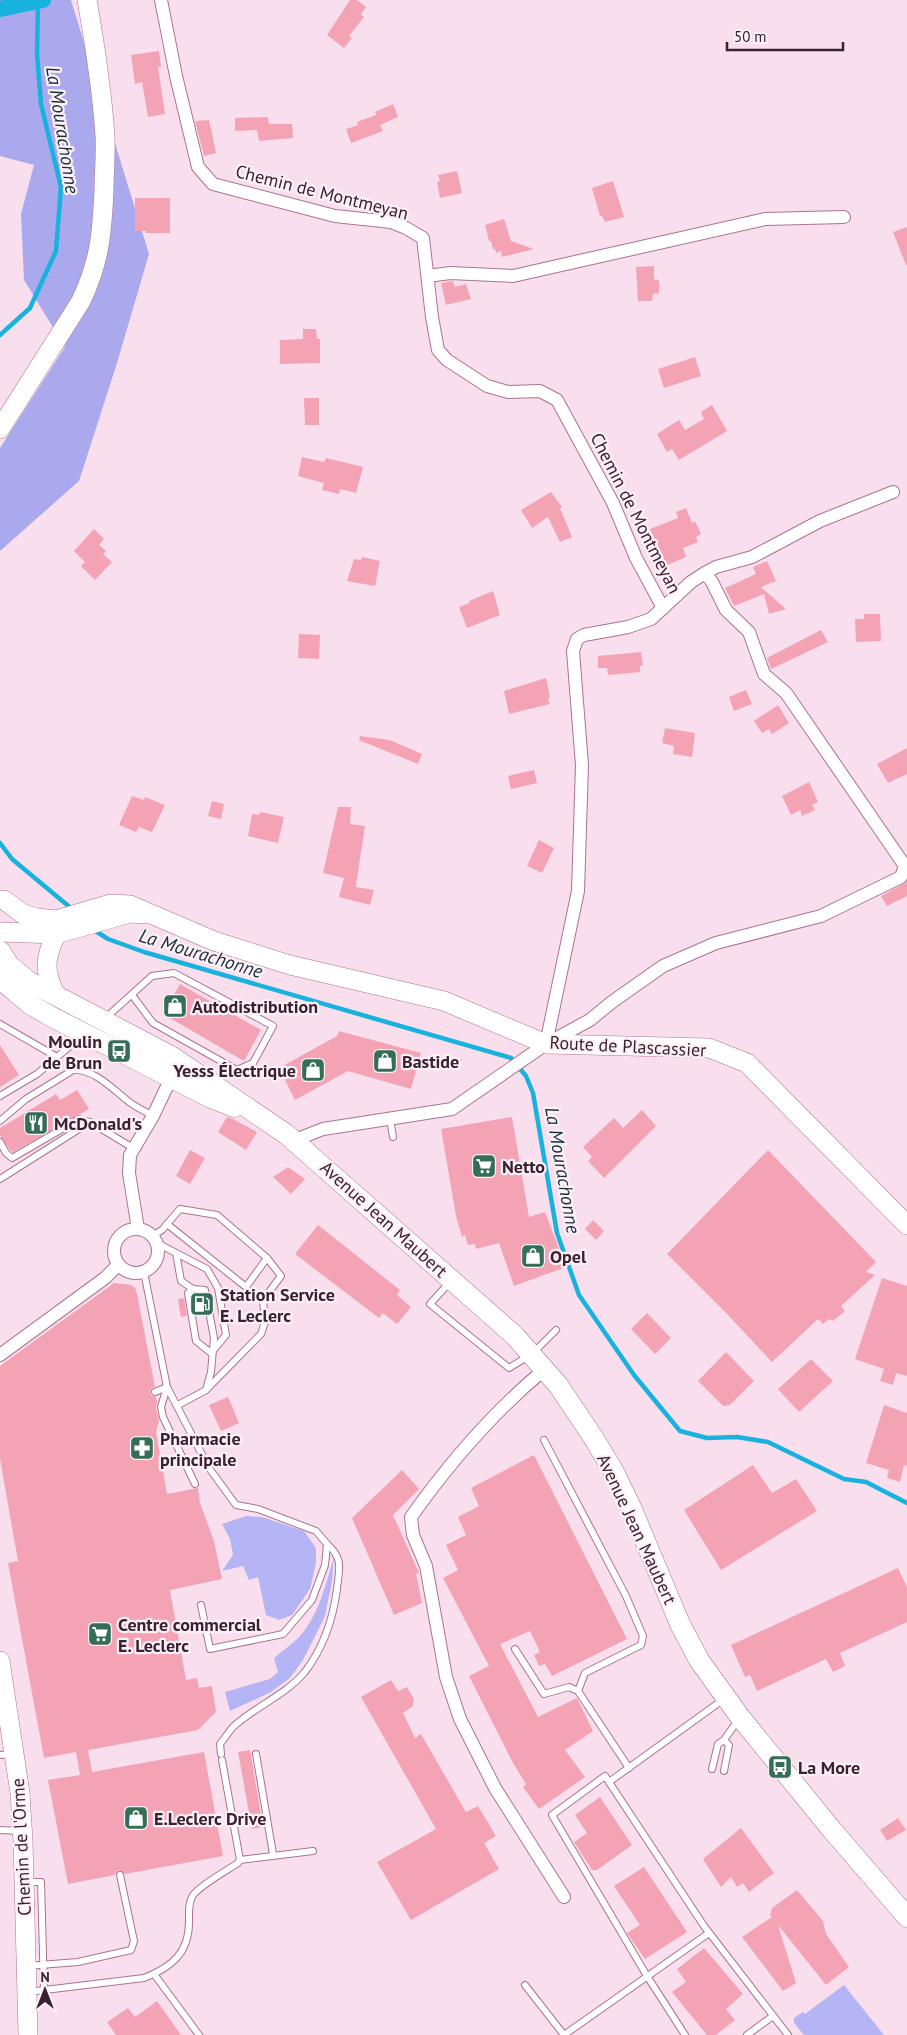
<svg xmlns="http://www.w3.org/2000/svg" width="907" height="2035" font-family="'PT Sans',sans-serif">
  <rect width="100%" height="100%" fill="#f9dfed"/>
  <!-- green -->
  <g fill="#b5b5f5">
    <path d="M246,1516l16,1 42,14 12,17v15l-6,26 -18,26 -13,5 -13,-5 -8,-38 -9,3 -6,-14 -21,5 11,-16 -3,-16 -8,-15z"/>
    <path d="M334,1557l-2,24 -7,35 -22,44 -13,18 -19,14 -41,19 -5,-19 45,-13 8,-7 -4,-14c7,-6 14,-11 21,-17 23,-21 30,-55 39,-84z"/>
    <path d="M844,1985l40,50h-80l-10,-12v-5l9,-6 2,2z"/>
  </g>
  <!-- forest -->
  <path fill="#aaa9ed" d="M0,0h71l78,254 -32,109 -38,118 -79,70v-103l65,-101 -41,-67 -3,-66 13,-49 -34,-9z"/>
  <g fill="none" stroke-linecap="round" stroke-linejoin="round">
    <!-- stream -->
    <g stroke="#18b2de" stroke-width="4.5">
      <path d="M0,335l30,-27 26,-57 5,-64 -20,-83 -4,-50 1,-54"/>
      <path d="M0,843l12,16 60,50"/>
      <path d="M94,930l14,9 36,13 367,106 15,18 7,17 24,140 22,62 55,80 46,56 27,7 30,-1 31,5 76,37 22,3 41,21"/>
    </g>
    <!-- canal -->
    <path stroke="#18b2de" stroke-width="16" d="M0,9l43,-9"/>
  </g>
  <!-- building -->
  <g fill="#f4a3b5">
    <path d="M350,0h7l9,7 -5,7 3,3 -15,19 3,2 -8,10 -17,-13z"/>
    <path d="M159,51l2,16h-3l7,47 -17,3 -6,-35 -7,2 -4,-29z"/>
    <path d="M393,104l5,13 -18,8 3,6 -32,12 -5,-14 12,-4 -1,-3 19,-7 1,2 -2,-5z"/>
    <path d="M268,117l1,7h23l1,14 -34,3 -2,-11 -22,1v-13z"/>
    <path d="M209,120l7,33 -12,3 -9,-35z"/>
    <path d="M457,171l5,22 -22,5 -3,-16 3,-1 -2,-6z"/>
    <path d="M613,181l11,36 -19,5 -3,-6h-2l-8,-28z"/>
    <path d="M135,198h35v35h-24v-2h-11z"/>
    <path d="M504,219l7,22 23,8 -32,8 -1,-6 -5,2 -1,-4h-2l-2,-8h-2l-4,-16z"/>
    <path d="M907,227v38h-1l-13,-33z"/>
    <path d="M654,266v14h5v13l-6,1 -1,7h-14l-2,-34z"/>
    <path d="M453,281l2,6 11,-3 5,15 -25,6 -5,-22z"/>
    <path d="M303,329h13l1,10h3v24l-40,1v-24l23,-1z"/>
    <path d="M695,357l6,19 -37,12 -6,-19z"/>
    <path d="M304,398h15v27h-14z"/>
    <path d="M712,405l15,26 -48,29 -7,-11 -5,3 -10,-18 22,-14 6,10 19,-11 -3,-7z"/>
    <path d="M302,457l22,5 2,-4 37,9 -7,26 -16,-4 -1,5 -17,-4 2,-7 -26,-7z"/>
    <path d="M551,492l11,15 -2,1 12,29 -12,5 -12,-25 -16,11 -11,-18z"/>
    <path d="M686,508l6,15 3,-2 6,13 -5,3 2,5 -15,6 3,9 -19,8 -17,-36 28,-11 -2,-6z"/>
    <path d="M94,529l10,10 -5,6 7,6 -3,3 9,8 -17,18 -14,-14 4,-4 -11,-11z"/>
    <path d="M362,557l18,4 -5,25 -28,-5 7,-22 7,1z"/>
    <path d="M767,561l9,20 -15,6 25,22 -17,5 -5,-20 -30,12 -9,-18 31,-14 -3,-7z"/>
    <path d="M493,591l7,24 -33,13 -8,-21 11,-4 -1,-2z"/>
    <path d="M864,614h16l1,27 -25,1 -1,-23h9z"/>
    <path d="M821,630l7,12 -57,27 -4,-11z"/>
    <path d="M299,634l21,1 -1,24 -21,-1z"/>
    <path d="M641,652l2,13 -3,1v6l-32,3 -1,-7h-9v-12z"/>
    <path d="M546,678l4,19 -2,1 2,6 -41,10 -5,-23z"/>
    <path d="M746,690l6,14 -18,7 -5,-14z"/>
    <path d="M778,705l11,18 -17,11 -3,-5 -7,4 -8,-12z"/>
    <path d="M665,728l30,5 -3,24 -19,-3 1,-8 -12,-3z"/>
    <path d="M360,736l30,4 32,14 -4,10 -59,-24z"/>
    <path d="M907,748v26l-19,9 -11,-19z"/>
    <path d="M534,770l3,13 -26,6 -3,-13z"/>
    <path d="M809,782l9,20 -6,3 3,5 -13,6 -2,-6 -9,5 -9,-19z"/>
    <path d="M132,796l12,4 1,-3 20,8 -13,27 -13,-5 -3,5 -17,-7z"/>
    <path d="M212,801l12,3 -3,15 -13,-3z"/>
    <path d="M338,807h13l-1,17 15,2 -9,59v2l18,3 -4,15 -31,-8 5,-19 -21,-5z"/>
    <path d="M260,812l24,5 -6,26 -30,-7 4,-22 7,1z"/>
    <path d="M539,840l15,8 -12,25 -15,-7z"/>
    <path d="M907,882v14l-20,10 -6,-10z"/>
    <path d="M180,984l81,46 -17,31 -81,-47z"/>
    <path d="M339,1031l82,22 -10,36 -63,-18 -53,29 -16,-32 58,-32z"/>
    <path d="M0,1045l19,30 -19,12z"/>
    <path d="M77,1090l12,19 -76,43 -3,-2 -10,-15v-7l56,-34 4,6z"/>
    <path d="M642,1110l14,16 -52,52 -16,-17 4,-4 -9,-10 31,-29 9,10z"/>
    <path d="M227,1117l6,2 24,13 -11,18 -28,-18z"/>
    <path d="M512,1117l17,100 16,-5 21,55 -52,19 -15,-43 -23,6 -1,-5 -7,1 -3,-10 -3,2 -6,-21 -15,-87z"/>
    <path d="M190,1150l15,8 -15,26 -14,-8z"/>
    <path d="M768,1150l108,112 -10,10 9,3 -34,31 4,5 -12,10 -4,-2 -6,5 -5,-5 -46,43 -44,-47 -61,-61z"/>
    <path d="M288,1167l17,12 -14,15 -18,-17z"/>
    <path d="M593,1220l11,11 -8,9 -11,-11z"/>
    <path d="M318,1225l82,65 -3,5 14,12 -14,17 -14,-11 -4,5 -84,-64z"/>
    <path d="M882,1278l25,8v90l-11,-3 -3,12 -13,-4 4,-12 -29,-10z"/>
    <path d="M114,1283l17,2 4,3 2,6 18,93 -4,2 -1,4 2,3 4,1 1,5 -1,6 3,12 -3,12 11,62 31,-6 2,15 14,38 8,38 -52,11 16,90 11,-2 2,10 13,-2 4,26 -18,18 -110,20 4,22 112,-20 19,104 -98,18 -6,-4 -3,2 -1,3 -47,9 -20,-104 32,-5 -4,-23 -32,6 -36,-195 10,-2 -18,-102v-93z"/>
    <path d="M201,1295l3,18 -7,1 -3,-18z"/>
    <path d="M184,1298l3,18 -6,1 -3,-18z"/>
    <path d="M647,1313l24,25 -16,16 -24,-25z"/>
    <path d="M726,1352l28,29 -24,24 -7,1 -25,-25z"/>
    <path d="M811,1359l22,22 -34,31 -21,-23z"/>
    <path d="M228,1397l11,26 -18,8 -12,-26z"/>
    <path d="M884,1405l23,8v53l-3,-1 -4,17 -13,-4 2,-8 -23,-7z"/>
    <path d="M534,1455l93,184 -75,37 -7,-12 -6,2 -5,-11 6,-3 -10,-21 -30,13 38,73 39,-19 16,33 -28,19 20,27 -46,32 -16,-22 3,-3 -13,-21 -44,-87 20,-10 -46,-88 15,-8 -12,-25 20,-10 -8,-18 21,-11 -8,-18z"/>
    <path d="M753,1465l19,28 24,-14 21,32 -96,59 -37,-60z"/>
    <path d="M402,1470l17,19 -26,26 26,58 -3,1 6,29 -28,12 -42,-97z"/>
    <path d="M898,1568l9,19v35l-67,31 5,13 -12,6 -7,-13 -69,32 -7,-16 -5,2 -14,-32z"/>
    <path d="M391,1680l7,11 9,-4 7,12 -1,7 -10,7 12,25 6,-4 45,78 12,-6 18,30 -12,7 15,26 -88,51 -34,-58 59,-33 -75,-132z"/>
    <path d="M250,1750l13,77 -11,2 -14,-77z"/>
    <path d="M600,1797l32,48 -35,25h-5l-18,-28 13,-9 -12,-18z"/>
    <path d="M898,1818l8,12 -19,11 -7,-11z"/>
    <path d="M741,1828l33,45 -25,19 -6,-9 -6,4 -6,-10 -10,10 -18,-28z"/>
    <path d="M644,1867l43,65 -42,27 -18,-26 13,-8 -26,-39z"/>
    <path d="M797,1890l26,31 3,13 23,33 -23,18 -48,-60 18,58 -13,8 -41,-54 30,-20 -2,-2 2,-7z"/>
    <path d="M704,1948l39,46 -17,15 9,11 -19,15h-9l-35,-43 14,-10 -9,-13z"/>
    <path d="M157,2001l24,34h-65l-9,-13 21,-14 7,9z"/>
  </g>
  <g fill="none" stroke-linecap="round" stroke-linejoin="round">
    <defs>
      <g id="lane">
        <path d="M105,1020l5,-6 42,-38 22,-3 99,53 -20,37 -16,7 -84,-47 -21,-28"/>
        <path d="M0,1024l57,33 25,-21"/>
        <path d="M0,1096l37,-22 20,-17"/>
        <path d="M390,1119l3,18"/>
        <path d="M0,1121l26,-22 47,-29c20,-2 41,20 55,31 7,6 17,10 25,15"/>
        <path d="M0,1142l6,11 6,5 67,-39 11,3"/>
        <path d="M0,1179l90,-57 43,26"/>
        <path d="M167,1224l13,-15 37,6 50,43 14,18 -18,24 2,22 -4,12 -55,56"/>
        <path d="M152,1236l10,-6 5,-6 79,63 21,-29"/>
        <path d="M157,1243l19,10 5,28 12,8 12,1 9,48 -3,34 -5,18 -28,15"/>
        <path d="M176,1253l31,16 11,19 8,47 -15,18 -15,-12 -8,-48 5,-4"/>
        <path d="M144,1272l23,115 42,81 27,37 22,4 58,22 11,13 -2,21 -13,35 -29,34 -73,15 -9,-44"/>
        <path d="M449,1283l-19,21 79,64 23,-14 24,-24"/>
        <path d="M167,1387l-6,20 2,10 32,67"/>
        <path d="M155,1392l12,-5"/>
        <path d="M544,1440l82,156 17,40 -2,9 -56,28 -7,18"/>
        <path d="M515,1649l29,45 25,-7 9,4 51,77"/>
        <path d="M221,1754l-1,-10c5,-6 9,-13 14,-18 21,-19 51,-31 70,-53 19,-24 29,-54 33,-84 2,-20 7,-30 -10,-45"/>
        <path d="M256,1754l17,100"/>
        <path d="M0,1755l11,-1"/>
        <path d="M222,1760l18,100"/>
        <path d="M712,1769l6,-25 6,-4 14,-20"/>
        <path d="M724,1771l5,-26 -5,-5"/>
        <path d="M609,1782l115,-83"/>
        <path d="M0,1830l21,1"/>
        <path d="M25,1882h16l3,108"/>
        <path d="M27,1966l51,-4 53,-12 3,-9 -14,-66"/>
        <path d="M154,1974l45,61"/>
        <path d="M525,1985l39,50"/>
        <path d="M28,1992l116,-14c28,-11 45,-25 45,-56 0,-9 -1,-19 4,-27 9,-11 33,-24 45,-32l2,-3 73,-9"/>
        <path d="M564,2035l145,-102"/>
        <path d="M685,2035l-38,-59 -95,-161 53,-39 99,150 84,109"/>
        <path d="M747,2035l26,-19"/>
      </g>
      <g id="street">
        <path d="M161,0l15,76 22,91 15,17 122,32 56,6 15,6 17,10 9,79 6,33 9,10 40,26 21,6 32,-1 17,9 56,103 23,55 27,50"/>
        <path d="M428,276l22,-3 63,3 252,-57 79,-2"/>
        <path d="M705,573l11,-6 36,-10 68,-36 73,-29"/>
        <path d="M295,1140l28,-11 129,-20 94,-65 44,-24 22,-18 51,-36 53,-23 105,-27 80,-39 4,-11 -119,-173 -22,-19 -15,-42 -23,-22 -14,-28 -7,-9 -14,9 -40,37 -23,8 -44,8 -7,4 -4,12 9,114 -4,126 -32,153"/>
        <circle cx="136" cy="1251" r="22"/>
        <path d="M138,1229l-9,-56 1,-18 23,-39 18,-38v-6"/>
        <path d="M0,1355l105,-77 13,-13"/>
        <path d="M545,1369c-52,43 -95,93 -134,148l2,18 13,31 20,111 14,42 35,69 69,109"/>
      </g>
      <g id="secondary">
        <path d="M0,429l81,-128c19,-40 21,-68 23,-111 0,-18 2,-36 1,-54 -3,-45 -10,-91 -18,-136"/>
        <path d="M4,900l19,14 14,4 19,2 54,-16 20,1 84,36 76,24 154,36 102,43 163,4 38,15 160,162"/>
        <path d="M0,932l56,2 74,-21 13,1"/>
        <path d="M56,934c-11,24 -13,37 0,61"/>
        <path d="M0,1661l20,132 3,48 5,194"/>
      </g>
      <g id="primary">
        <path d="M0,951l9,14 19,16 143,75 115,78 229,202 43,49 35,52 21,35 17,35 49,117 19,36 41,57 92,113 75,87"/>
        <path d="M0,979l31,26 21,12 159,81 23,9"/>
      </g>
    </defs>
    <!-- lane casing -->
    <use href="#lane" stroke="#ab7293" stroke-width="8"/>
    <!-- street casing -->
    <use href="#street" stroke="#ab7293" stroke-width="14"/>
    <!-- secondary casing -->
    <use href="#secondary" stroke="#ab7293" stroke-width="20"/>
    <!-- primary casing -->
    <use href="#primary" stroke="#ab7293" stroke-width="21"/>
    <!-- lane -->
    <use href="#lane" stroke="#fff" stroke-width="6"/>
    <!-- street -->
    <use href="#street" stroke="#fff" stroke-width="12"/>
    <!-- secondary -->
    <use href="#secondary" stroke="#fff" stroke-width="19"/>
    <!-- primary -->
    <use href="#primary" stroke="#fff" stroke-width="20"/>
  </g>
  <!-- icons -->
  <defs>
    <symbol id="shop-square" viewBox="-11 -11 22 22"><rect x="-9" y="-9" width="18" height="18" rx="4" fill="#356e57" stroke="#fef0f7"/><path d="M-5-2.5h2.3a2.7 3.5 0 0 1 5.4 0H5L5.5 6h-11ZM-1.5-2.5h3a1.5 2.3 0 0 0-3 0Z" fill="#fff"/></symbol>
    <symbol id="bus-square" viewBox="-11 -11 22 22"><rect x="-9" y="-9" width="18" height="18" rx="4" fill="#356e57" stroke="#fef0f7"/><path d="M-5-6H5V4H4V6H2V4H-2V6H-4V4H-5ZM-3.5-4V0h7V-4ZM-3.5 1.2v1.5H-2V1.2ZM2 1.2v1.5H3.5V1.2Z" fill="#fff"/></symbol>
    <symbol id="restaurant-square" viewBox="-11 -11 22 22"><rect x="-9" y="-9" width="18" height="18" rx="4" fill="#356e57" stroke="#fef0f7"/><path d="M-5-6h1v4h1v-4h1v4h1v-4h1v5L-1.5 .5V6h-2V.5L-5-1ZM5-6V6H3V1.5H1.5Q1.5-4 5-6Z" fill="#fff"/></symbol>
    <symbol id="supermarket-square" viewBox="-11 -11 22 22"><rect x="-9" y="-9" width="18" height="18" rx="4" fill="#356e57" stroke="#fef0f7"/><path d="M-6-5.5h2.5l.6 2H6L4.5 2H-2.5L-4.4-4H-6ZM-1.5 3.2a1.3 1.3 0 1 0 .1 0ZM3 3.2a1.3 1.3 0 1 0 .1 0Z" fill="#fff"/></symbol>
    <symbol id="fuel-square" viewBox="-11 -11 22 22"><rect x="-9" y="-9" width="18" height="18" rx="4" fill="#356e57" stroke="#fef0f7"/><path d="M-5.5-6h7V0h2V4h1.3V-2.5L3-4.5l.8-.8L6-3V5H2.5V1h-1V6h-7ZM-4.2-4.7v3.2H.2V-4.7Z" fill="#fff"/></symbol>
    <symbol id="pharmacy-square" viewBox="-11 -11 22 22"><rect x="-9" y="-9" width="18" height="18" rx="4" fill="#356e57" stroke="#fef0f7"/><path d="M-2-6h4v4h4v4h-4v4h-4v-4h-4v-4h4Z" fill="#fff"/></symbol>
  </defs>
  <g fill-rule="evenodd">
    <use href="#shop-square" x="161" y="992" width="28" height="28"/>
    <use href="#bus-square" x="105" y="1037" width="28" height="28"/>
    <use href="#shop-square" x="371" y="1047" width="28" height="28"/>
    <use href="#shop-square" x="299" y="1056" width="28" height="28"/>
    <use href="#restaurant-square" x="22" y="1109" width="28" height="28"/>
    <use href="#supermarket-square" x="470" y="1152" width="28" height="28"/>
    <use href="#shop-square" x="519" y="1242" width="28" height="28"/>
    <use href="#fuel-square" x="188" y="1290" width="28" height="28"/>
    <use href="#pharmacy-square" x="128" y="1434" width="28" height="28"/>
    <use href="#supermarket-square" x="86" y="1620" width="28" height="28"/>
    <use href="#bus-square" x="766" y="1753" width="28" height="28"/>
    <use href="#shop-square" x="122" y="1804" width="28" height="28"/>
  </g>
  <g text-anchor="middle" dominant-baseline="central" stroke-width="4.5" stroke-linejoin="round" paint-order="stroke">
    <!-- street labels -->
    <g font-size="18" fill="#39212f" stroke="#fef0f7">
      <text transform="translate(322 192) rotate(14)">Chemin de Montmeyan</text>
      <text transform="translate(636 513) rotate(63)">Chemin de Montmeyan</text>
      <text transform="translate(628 1046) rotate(3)">Route de Plascassier</text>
      <text transform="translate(384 1219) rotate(42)">Avenue Jean Maubert</text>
      <text transform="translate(637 1529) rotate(65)">Avenue Jean Maubert</text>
      <text transform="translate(21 1847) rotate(-93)">Chemin de l'Orme</text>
    </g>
    <!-- poi labels -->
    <g font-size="18" font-weight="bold" fill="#39212f" stroke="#fef0f7" text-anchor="start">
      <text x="192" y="1006">Autodistribution</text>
      <text x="102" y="1041" text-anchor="end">Moulin<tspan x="102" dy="21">de Brun</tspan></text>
      <text x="402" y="1061">Bastide</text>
      <text x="296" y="1070" text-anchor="end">Yesss Électrique</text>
      <text x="54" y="1123">McDonald's</text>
      <text x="502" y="1166">Netto</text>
      <text x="550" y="1256">Opel</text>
      <text x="220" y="1294">Station Service<tspan x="220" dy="21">E. Leclerc</tspan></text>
      <text x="160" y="1438">Pharmacie<tspan x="160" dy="21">principale</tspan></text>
      <text x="118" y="1624">Centre commercial<tspan x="118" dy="21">E. Leclerc</tspan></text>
      <text x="798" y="1767">La More</text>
      <text x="154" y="1818">E.Leclerc Drive</text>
    </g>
    <!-- water labels -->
    <g font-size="19" font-style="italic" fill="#132f39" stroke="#fef0f7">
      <text transform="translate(63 130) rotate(81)">La Mourachonne</text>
      <text transform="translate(201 953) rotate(17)">La Mourachonne</text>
      <text transform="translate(563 1170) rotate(80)">La Mourachonne</text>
    </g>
  </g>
  <!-- north arrow -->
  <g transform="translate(45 1990)" stroke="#fef0f7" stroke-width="4" paint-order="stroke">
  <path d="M0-4L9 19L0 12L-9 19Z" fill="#39212f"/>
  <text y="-8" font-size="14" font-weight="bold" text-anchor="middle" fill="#39212f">N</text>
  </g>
  <!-- scale -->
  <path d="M727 42v8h116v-8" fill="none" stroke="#39212f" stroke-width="2.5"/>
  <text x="734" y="42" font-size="15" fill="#39212f" stroke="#fef0f7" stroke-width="4" paint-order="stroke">50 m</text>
</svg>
